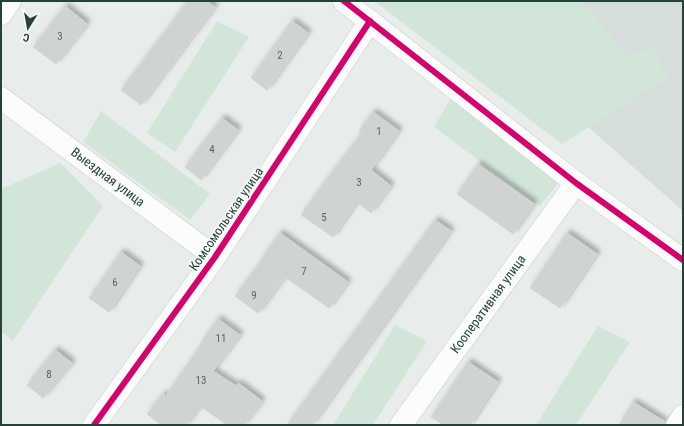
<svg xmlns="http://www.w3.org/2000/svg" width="684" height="426" font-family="'Roboto Condensed',sans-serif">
  <defs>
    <filter id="shadow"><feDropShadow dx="3.5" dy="-3.5" stdDeviation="2" flood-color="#0004"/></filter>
  </defs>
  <rect width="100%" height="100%" fill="#e8edeb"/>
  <!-- built -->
  <path fill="#d6dedb" d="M446,1h237v210z"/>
  <!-- green -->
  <g fill="#d1e6d8">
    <path d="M374,1h208l45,57 25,-11 15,31 -105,66z"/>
    <path d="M217,21l32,16 -74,115 -28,-19z"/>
    <path d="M452,96l109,83 -21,27 -106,-79z"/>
    <path d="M101,111l109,83 -20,26 -107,-78z"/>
    <path d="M60,163l43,43 -90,135 -12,-10v-142z"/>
    <path d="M395,325l32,16 -54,84h-40z"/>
    <path d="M598,326l32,16 -54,83h-40z"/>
  </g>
  <!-- building -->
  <g fill="#cfd4d2" stroke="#d1d6d4" filter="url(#shadow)">
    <path d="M188,1h18l9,6 -74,98 -20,-15z"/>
    <path d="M65,6l22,18 -31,40 -23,-17z"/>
    <path d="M292,21l16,12 -41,57 -16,-12z"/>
    <path d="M373,112l26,19 -28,39 20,16 -20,27 -14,-11 -24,35 -32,-22 28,-39 33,-43 -3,-2z"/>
    <path d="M222,118l16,12 -37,50 -16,-13z"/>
    <path d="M478,164l56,40 -21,30 -56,-40z"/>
    <path d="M435,220l16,11 -139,194h-25z"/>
    <path d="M280,233l68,49 -19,26 -44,-31 -27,36 -23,-17 27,-36 -1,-1z"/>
    <path d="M567,233l30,21 -37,54 -30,-20z"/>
    <path d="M121,252l19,14 -31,46 -20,-14z"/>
    <path d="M218,319l22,16 -27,36 23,15 2,-3 24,18 -18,24h-17l-27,-19 -14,19h-25l-14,-11 16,-20 3,2 37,-54 -1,-1z"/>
    <path d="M55,350l17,13 -29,35 -16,-13z"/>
    <path d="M468,362l30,20 -28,43h-26l-13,-8z"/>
    <path d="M633,402l32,20v3h-46z"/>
  </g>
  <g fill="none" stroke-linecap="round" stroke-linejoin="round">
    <defs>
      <g id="minor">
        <path d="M344,1l232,182 107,77"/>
        <path d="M1,14l9,-13"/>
        <path d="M1,98l214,159"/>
        <path d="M94,425l121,-168 155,-236"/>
        <path d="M401,425l175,-242"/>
        <path d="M677,425l6,-9"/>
      </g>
    </defs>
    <!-- minor casing -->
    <use href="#minor" stroke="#c5cac8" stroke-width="23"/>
    <!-- minor -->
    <use href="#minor" stroke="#fcfcfc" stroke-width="22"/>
    <defs>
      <g id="cycleway">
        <path d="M344,1l232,182 107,77"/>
        <path d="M94,425l121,-168 155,-236"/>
      </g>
    </defs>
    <!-- cycleway casing -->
    <use href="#cycleway" stroke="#f7fbf9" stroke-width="8"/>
    <!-- cycleway -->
    <use href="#cycleway" stroke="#d6006c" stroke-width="6"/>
  </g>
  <g text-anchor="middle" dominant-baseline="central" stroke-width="3" stroke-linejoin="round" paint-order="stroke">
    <!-- number labels -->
    <g font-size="11" fill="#506761">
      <text x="60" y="36">3</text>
      <text x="280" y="55">2</text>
      <text x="379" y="131">1</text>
      <text x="212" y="149">4</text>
      <text x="359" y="182">3</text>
      <text x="324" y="217">5</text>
      <text x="304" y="271">7</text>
      <text x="115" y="282">6</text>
      <text x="254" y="295">9</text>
      <text x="221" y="338">11</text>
      <text x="49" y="374">8</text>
      <text x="201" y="380">13</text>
    </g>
    <!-- street labels -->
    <g font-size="13" fill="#24423a" stroke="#f7fbf9">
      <text transform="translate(108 177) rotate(37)">Выездная улица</text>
      <text transform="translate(226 219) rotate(-56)">Комсомольская улица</text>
      <text transform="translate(488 304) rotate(-54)">Кооперативная улица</text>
    </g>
  </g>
  <!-- border -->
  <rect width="684" height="426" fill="none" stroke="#24423a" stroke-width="4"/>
  <!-- north arrow -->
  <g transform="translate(28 28) rotate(191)" stroke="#f7fbf9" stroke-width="3" paint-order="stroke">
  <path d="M0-3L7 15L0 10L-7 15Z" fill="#24423a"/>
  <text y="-6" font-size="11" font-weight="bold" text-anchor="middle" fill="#24423a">С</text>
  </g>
</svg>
